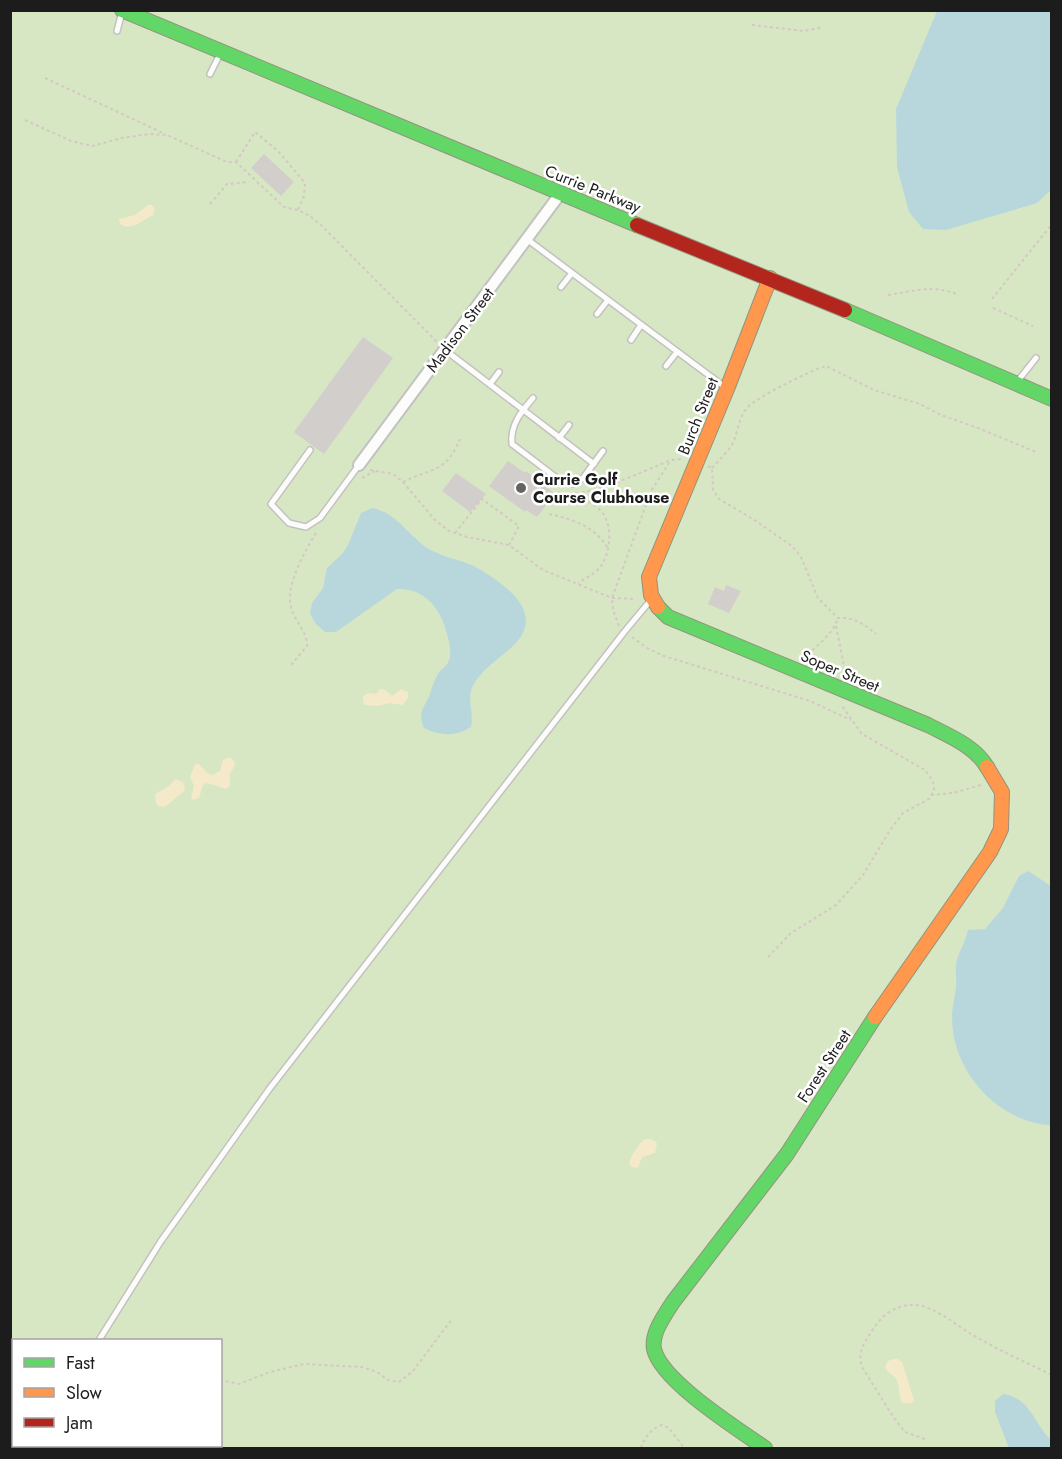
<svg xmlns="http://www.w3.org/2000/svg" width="1062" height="1459" font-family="Jost,sans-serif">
  <rect width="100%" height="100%" fill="#eae8e5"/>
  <!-- grass -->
  <path fill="#d8e7c3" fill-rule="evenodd" d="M10,11h1041v1437h-1040zM14,1340h206v106h-206z"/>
  <!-- sand -->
  <g fill="#f4e9c8">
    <path d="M148,205h4l3,4 -2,6c-11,5 -22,17 -33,9l-1,-5 16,-4z"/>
    <path d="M380,689h4l8,7 9,-7 7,3v6l-5,7 -14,-2 -11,3 -13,-1 -2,-3v-6l6,-3 7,1z"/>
    <path d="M227,758h4l3,3 1,5 -5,7v13l-4,3 -19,-6 -4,2 -4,13 -6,2 -2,-2 3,-12 -4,-9 5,-13h4l8,9 5,2 8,-4 3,-11z"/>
    <path d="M175,779l8,3 2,8 -20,17 -7,-1 -2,-3 -1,-9 14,-8z"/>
    <path d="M645,1139h6l6,4 -2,10 -13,4 -4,11 -6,-1 -3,-3c1,-7 10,-21 16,-25z"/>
    <path d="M893,1359h5l4,3 12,38 -3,3h-8c-6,-8 -2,-17 -7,-24 -4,-5 -8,-6 -11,-12l3,-6z"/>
  </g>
  <!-- water -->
  <g fill="#b8d7dd">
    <path d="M937,11h115l-1,179 -14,13 -91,27 -23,-1 -14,-17 -12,-45 -1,-58z"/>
    <path d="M372,508c28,5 39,34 63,44 12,6 26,8 39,14 27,16 73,44 41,78 -14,14 -38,27 -44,47 -3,11 3,24 0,36 -16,10 -30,9 -47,1 -7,-17 0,-19 6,-34 2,-8 5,-15 9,-22 4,-4 10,-8 11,-15 1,-7 -1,-16 -3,-23 -6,-25 -22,-46 -50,-45l-61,43h-11l-9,-8 -6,-10 2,-11 11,-15 4,-20 16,-15 5,-8 13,-32z"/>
    <path d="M1028,871l23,15v239c-52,-2 -99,-53 -99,-107 0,-10 3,-21 4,-31 1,-8 -1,-16 0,-23 1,-8 10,-24 12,-34l17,-1 18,-21 16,-32z"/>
    <path d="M1003,1394c28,4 30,29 48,46v8h-42l-14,-36v-11z"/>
  </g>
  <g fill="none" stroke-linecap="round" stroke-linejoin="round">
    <!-- stream -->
    <path stroke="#b8d7dd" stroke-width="4" d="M18,1448l2,-2"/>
  </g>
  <!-- building -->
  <g fill="#d1cecc">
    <path d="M264,154l30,28 -13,14 -30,-28z"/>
    <path d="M363,337l30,21 -69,96 -30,-22z"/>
    <path d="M508,461l17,12 1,-2 29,23 -18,23 -11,-7 -1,2 -36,-26z"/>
    <path d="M456,473l30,21 -16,18 -28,-21z"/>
    <path d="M726,585l15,6 -12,22 -21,-9 7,-17 9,4z"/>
  </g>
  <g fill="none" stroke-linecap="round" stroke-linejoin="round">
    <defs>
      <g id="lane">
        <path d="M117,31l5,-19"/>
        <path d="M210,74l10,-20"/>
        <path d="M528,240l198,148"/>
        <path d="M561,287l11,-14"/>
        <path d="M597,314l11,-14"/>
        <path d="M631,340l10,-15"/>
        <path d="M445,350l149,114"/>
        <path d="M666,366l11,-14"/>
        <path d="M1017,382l19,-24"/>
        <path d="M490,384l9,-12"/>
        <path d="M533,398c-12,14 -23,27 -21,46l50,38 12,2 9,-6 20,-27"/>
        <path d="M559,438l10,-13"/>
        <path d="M310,450l-39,54 18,19 17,4 14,-9 39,-53"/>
        <path d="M99,1340l62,-99 109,-153 355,-457 25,-30"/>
        <path d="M30,1448l2,-2"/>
      </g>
      <path id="street" d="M359,465l201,-271"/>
      <g id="fast">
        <path d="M122,10l515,215"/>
        <path d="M845,310l207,89"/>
        <path d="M658,607l10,10 260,108c21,11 47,21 59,42"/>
        <path d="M765,1448c-27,-19 -104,-67 -111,-99 -3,-16 11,-34 19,-47l114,-148 88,-137"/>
      </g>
      <g id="slow">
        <path d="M658,607l-7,-12 -2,-18 78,-188 43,-111"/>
        <path d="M875,1017l115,-165 11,-23 1,-37 -15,-25"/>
      </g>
      <path id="jam" d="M637,225l208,85"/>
    </defs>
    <!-- lane casing -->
    <use href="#lane" stroke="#c3c2c1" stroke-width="8"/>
    <!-- street casing -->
    <use href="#street" stroke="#c3c2c1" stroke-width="14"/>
    <!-- fast casing -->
    <use href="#fast" stroke="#93937e" stroke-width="16"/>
    <!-- slow casing -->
    <use href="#slow" stroke="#93937e" stroke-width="16"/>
    <!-- jam casing -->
    <use href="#jam" stroke="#93937e" stroke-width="16"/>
    <!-- path -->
    <g stroke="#d5c7c5" stroke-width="2" stroke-dasharray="3 3" stroke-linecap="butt">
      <path d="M752,25l52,6 19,-4"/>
      <path d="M45,78l120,56"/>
      <path d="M25,120l46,21 21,5 30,-8 27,-4 18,1 60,27h9l48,45 14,3 12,6 12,10 115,116"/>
      <path d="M236,162l19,-30 23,19 27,32 -1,13 -6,14"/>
      <path d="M210,204l17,-20 22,-2"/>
      <path d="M888,295c26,-4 45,-11 71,0"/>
      <path d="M992,299l60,-75"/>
      <path d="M993,308l40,18"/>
      <path d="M708,466l4,2 1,22 6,9 34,20 39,27 9,11 17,41 20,20c16,-1 26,6 38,16"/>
      <path d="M712,468c7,-8 16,-16 21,-25 5,-12 6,-26 14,-35 10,-11 64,-38 79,-42l48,24 46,14 21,11 37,13 58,24"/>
      <path d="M370,470l23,4 10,8 31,37 15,12 18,6 42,8 34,25 69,28 24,1"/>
      <path d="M362,478l13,-7"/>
      <path d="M403,482c30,-15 42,-8 57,-43"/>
      <path d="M558,492c23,10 87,-22 113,-32l12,-1"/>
      <path d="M572,494c10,5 22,9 29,17 12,13 10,41 0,55 -5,7 -15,12 -23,17"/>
      <path d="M549,514c23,5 45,12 58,33"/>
      <path d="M455,533l27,-34 37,27 -10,19"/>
      <path d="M619,626l-6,-16 -1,-12 39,-107 20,-31"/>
      <path d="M836,626l10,50"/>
      <path d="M632,637l15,11 17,8 146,45 41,19"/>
      <path d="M803,658c13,-11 30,-24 35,-40"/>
      <path d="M291,665l16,-19c0,-16 -12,-23 -16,-39 -6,-23 15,-57 26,-76"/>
      <path d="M931,795l22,-2 28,-8"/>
      <path d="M768,957l23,-24 45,-28 27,-30 27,-45 13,-17 26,-14 5,-9 -1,-9 -8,-11 -63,-36 -20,-28"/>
      <path d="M220,1380l19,4 31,-12 34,-8 58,3 15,5 11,8 11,2 14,-11 39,-52"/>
      <path d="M925,1439l-20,-7 -11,-14 -32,-51c-5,-16 3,-25 11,-38 10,-15 24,-25 42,-24 22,2 40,20 58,30 25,15 52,27 79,40"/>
      <path d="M209,1446l3,2"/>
      <path d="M641,1448c4,-11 9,-19 21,-23l7,3 15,20"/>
    </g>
    <!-- lane -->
    <use href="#lane" stroke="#fcfcfb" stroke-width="5"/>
    <!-- street -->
    <use href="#street" stroke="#fcfcfb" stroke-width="10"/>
    <!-- fast -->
    <use href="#fast" stroke="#63d668" stroke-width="14"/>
    <!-- slow -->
    <use href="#slow" stroke="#ff974d" stroke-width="14"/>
    <!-- jam -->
    <use href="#jam" stroke="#b3261e" stroke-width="14"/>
  </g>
  <!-- markers -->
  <circle fill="#646362" stroke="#fff" stroke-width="2" cx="521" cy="488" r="6"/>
  <g text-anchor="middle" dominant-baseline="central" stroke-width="5" stroke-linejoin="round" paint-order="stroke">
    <!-- street labels -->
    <g font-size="16" fill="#1c1c1c" stroke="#fff">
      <text transform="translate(593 189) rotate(22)">Currie Parkway</text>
      <text transform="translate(460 330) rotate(-53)">Madison Street</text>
      <text transform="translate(698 416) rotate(-68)">Burch Street</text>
      <text transform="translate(840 671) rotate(23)">Soper Street</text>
      <text transform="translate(824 1066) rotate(-57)">Forest Street</text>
    </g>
    <!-- poi labels -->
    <g font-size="16" font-weight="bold" fill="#1c1c1c" stroke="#fff" text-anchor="start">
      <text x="533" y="479">Currie Golf<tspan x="533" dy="18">Course Clubhouse</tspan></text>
    </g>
  </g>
  <!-- border -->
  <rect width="1062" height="1459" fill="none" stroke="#1c1c1c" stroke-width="24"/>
  <!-- legend -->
  <rect x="12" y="1339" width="210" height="108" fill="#ffffff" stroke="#a4a4a4" stroke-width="1.5"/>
  <rect x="24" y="1358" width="30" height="9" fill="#63d668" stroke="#a4a4a4" stroke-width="1.5"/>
  <text x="66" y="1369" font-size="18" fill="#1c1c1c">Fast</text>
  <rect x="24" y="1388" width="30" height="9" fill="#ff974d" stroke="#a4a4a4" stroke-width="1.5"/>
  <text x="66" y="1399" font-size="18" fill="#1c1c1c">Slow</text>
  <rect x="24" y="1418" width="30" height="9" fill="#b3261e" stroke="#a4a4a4" stroke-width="1.5"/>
  <text x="66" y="1429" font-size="18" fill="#1c1c1c">Jam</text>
</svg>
